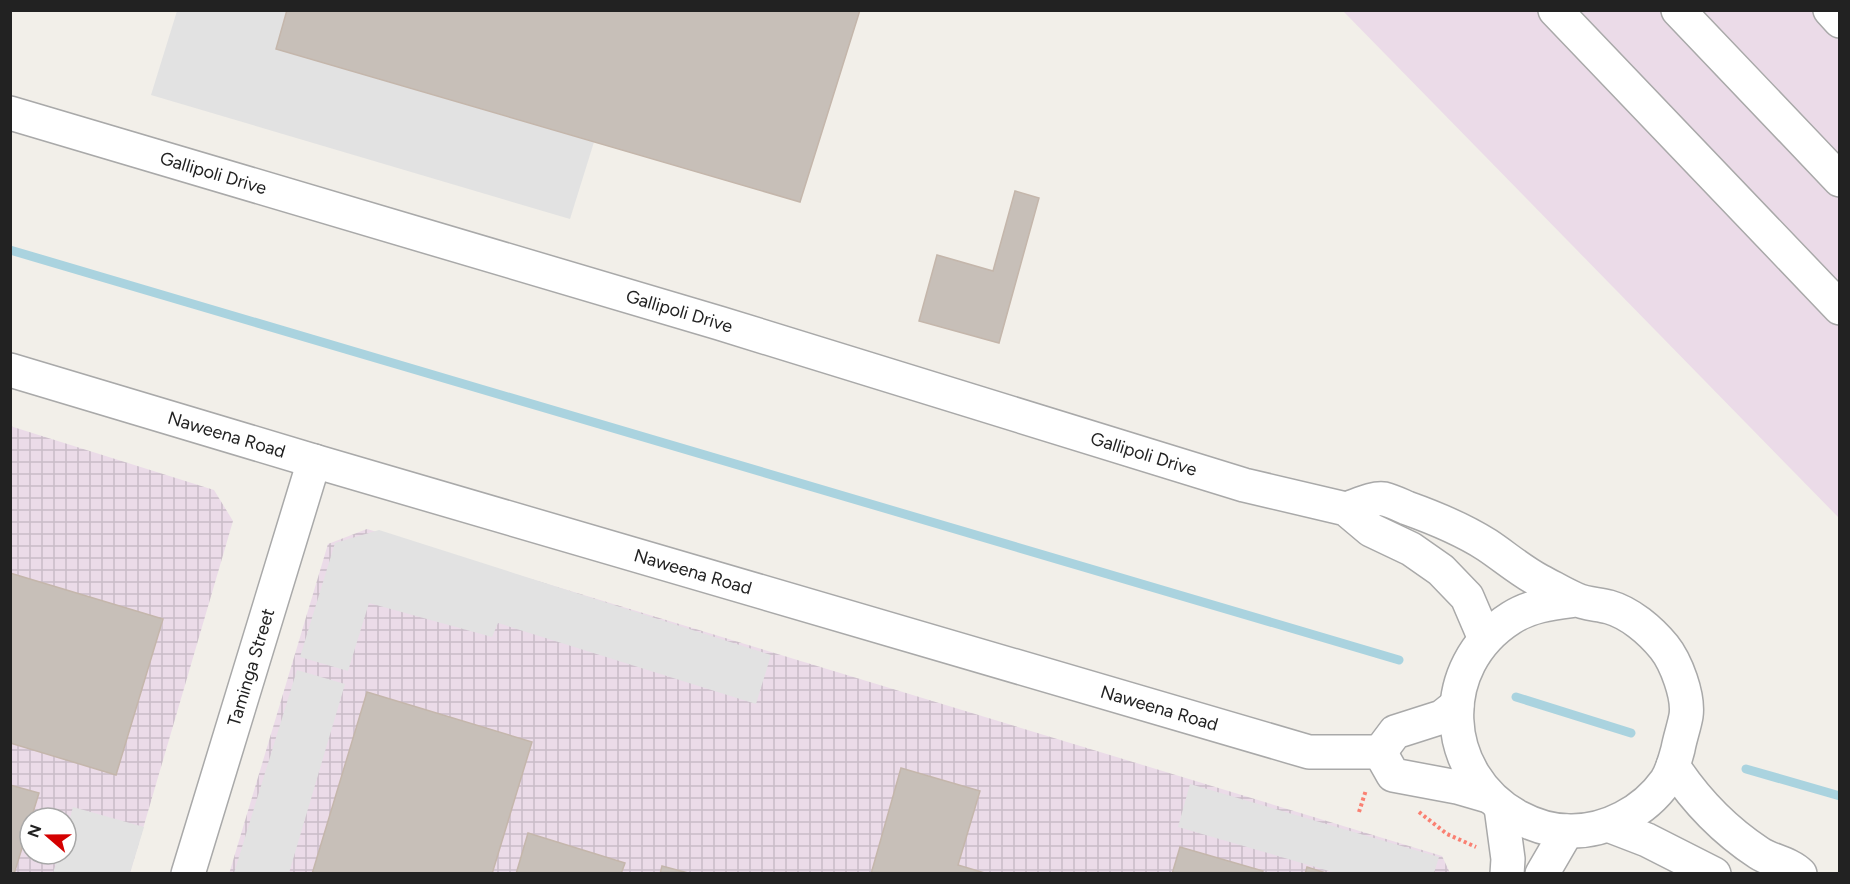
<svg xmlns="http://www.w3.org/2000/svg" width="1850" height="884" font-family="Figtree,sans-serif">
  <defs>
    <pattern id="industrial-grid" width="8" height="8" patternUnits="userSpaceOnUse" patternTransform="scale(1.5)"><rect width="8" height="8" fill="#ebdbe8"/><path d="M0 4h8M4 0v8" fill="none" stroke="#c9bcc7"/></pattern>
  </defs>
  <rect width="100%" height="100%" fill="#f2efe9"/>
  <!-- industrial -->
  <g fill="url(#industrial-grid)" fill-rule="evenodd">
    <path d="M10,426l204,64 19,31 -103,352h-119zM30,818h36v36h-36z"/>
    <path d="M367,529l1075,327 8,17 -1221,1 99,-330z"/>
  </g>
  <!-- railway -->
  <path fill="#ebdbe8" d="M1343,11h496v507z"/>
  <!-- parking -->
  <g fill="#e2e2e2">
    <path d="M177,11h110l-11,38 318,93 -24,77 -419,-124z"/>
    <path d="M379,530l392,125 -15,49 -258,-81 -6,14 -123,-34 -21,68 -48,-14 35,-114z"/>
    <path d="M297,670l48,14 -56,189h-55z"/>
    <path d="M1190,784l249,73 -5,16h-98l-158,-46z"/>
    <path d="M73,807l71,20 -14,46h-77l6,-19h7v-22z"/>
  </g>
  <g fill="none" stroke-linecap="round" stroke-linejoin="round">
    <!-- stream -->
    <g stroke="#aad3df" stroke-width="9">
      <path d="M10,250l1389,410"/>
      <path d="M1516,697l115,36"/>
      <path d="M1746,769l94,27"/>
    </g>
  </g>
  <!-- building -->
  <g fill="#c7bfb8" stroke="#c4b6ab" stroke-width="1.5">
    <path d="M287,10h573l-60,192 -524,-153z"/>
    <path d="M1015,191l24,7 -40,145 -80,-22 18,-66 56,16z"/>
    <path d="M10,573l153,46 -47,156 -106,-32z"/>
    <path d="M367,692l165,50 -40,132h-180z"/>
    <path d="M901,768l79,23 -22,74 30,9h-117z"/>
    <path d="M10,785l29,8 -25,81h-4z"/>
    <path d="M528,833l97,30 -4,11h-105z"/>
    <path d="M1180,847l83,24 -1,3h-90z"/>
    <path d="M662,866l30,8h-32z"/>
    <path d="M1307,867l22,7h-24z"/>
  </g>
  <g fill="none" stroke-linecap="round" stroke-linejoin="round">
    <defs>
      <g id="minor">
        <path d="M1555,10l285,298"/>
        <path d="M1678,10l162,170"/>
        <path d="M1830,10l10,11"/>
        <path id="s1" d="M10,113l709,210 525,162 102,24 25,21 40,19 30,21 26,27 18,42"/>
        <path id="s2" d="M10,370l304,91 995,291h71"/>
        <path d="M1346,509c10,-3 28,-12 38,-10 8,2 16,6 23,9 28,10 55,21 80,37 18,12 34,26 53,36 12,6 23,13 35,18 10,5 23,5 34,8 21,6 41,23 55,40 12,15 25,49 22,69 -2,11 -6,22 -8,33 -3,11 -6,23 -12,32 -22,31 -60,51 -97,50 -18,0 -36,-6 -51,-14 -78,-43 -83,-151 -7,-199 20,-13 43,-15 66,-18"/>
        <path d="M1380,752l13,23 64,12 31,9"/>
        <path d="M1380,752l15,-20 47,-15 15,-12"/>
        <path d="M1673,766c23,35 51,64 86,87 12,8 30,10 41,21"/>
        <path d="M1501,807l7,52 -1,15"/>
        <path d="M1608,825l39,15 67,34"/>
        <path id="s3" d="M188,874l126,-413"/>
        <path d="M1542,874l25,-43"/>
      </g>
    </defs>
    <!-- minor casing -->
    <use href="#minor" stroke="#a9a9a9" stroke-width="36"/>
    <!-- path -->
    <g stroke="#fa8072" stroke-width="4" stroke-dasharray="3 3" stroke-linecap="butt">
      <path d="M1359,812l7,-22"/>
      <path d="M1419,812l28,22 29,13"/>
    </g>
    <!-- minor -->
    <use href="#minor" stroke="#fff" stroke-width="33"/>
  </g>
  <g text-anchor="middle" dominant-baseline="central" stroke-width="6" stroke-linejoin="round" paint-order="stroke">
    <!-- street labels -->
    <g font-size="18" fill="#222" stroke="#fff">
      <text stroke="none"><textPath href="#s1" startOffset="212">Gallipoli Drive</textPath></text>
      <text stroke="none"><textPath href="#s1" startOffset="698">Gallipoli Drive</textPath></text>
      <text stroke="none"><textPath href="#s2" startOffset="226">Naweena Road</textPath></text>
      <text stroke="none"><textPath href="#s1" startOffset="1184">Gallipoli Drive</textPath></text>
      <text stroke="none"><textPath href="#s2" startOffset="712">Naweena Road</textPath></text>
      <text stroke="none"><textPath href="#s3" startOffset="216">Taminga Street</textPath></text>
      <text stroke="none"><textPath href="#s2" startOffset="1198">Naweena Road</textPath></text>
    </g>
  </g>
  <!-- border -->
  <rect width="1850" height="884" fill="none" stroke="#222222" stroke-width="24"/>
  <!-- north arrow -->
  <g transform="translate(48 836) rotate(290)"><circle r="28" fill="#ffffff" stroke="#a7a7a7" stroke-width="1.5"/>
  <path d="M0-4.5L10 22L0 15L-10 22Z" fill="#d40000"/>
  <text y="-9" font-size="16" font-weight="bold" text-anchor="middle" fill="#222222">N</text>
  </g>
</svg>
